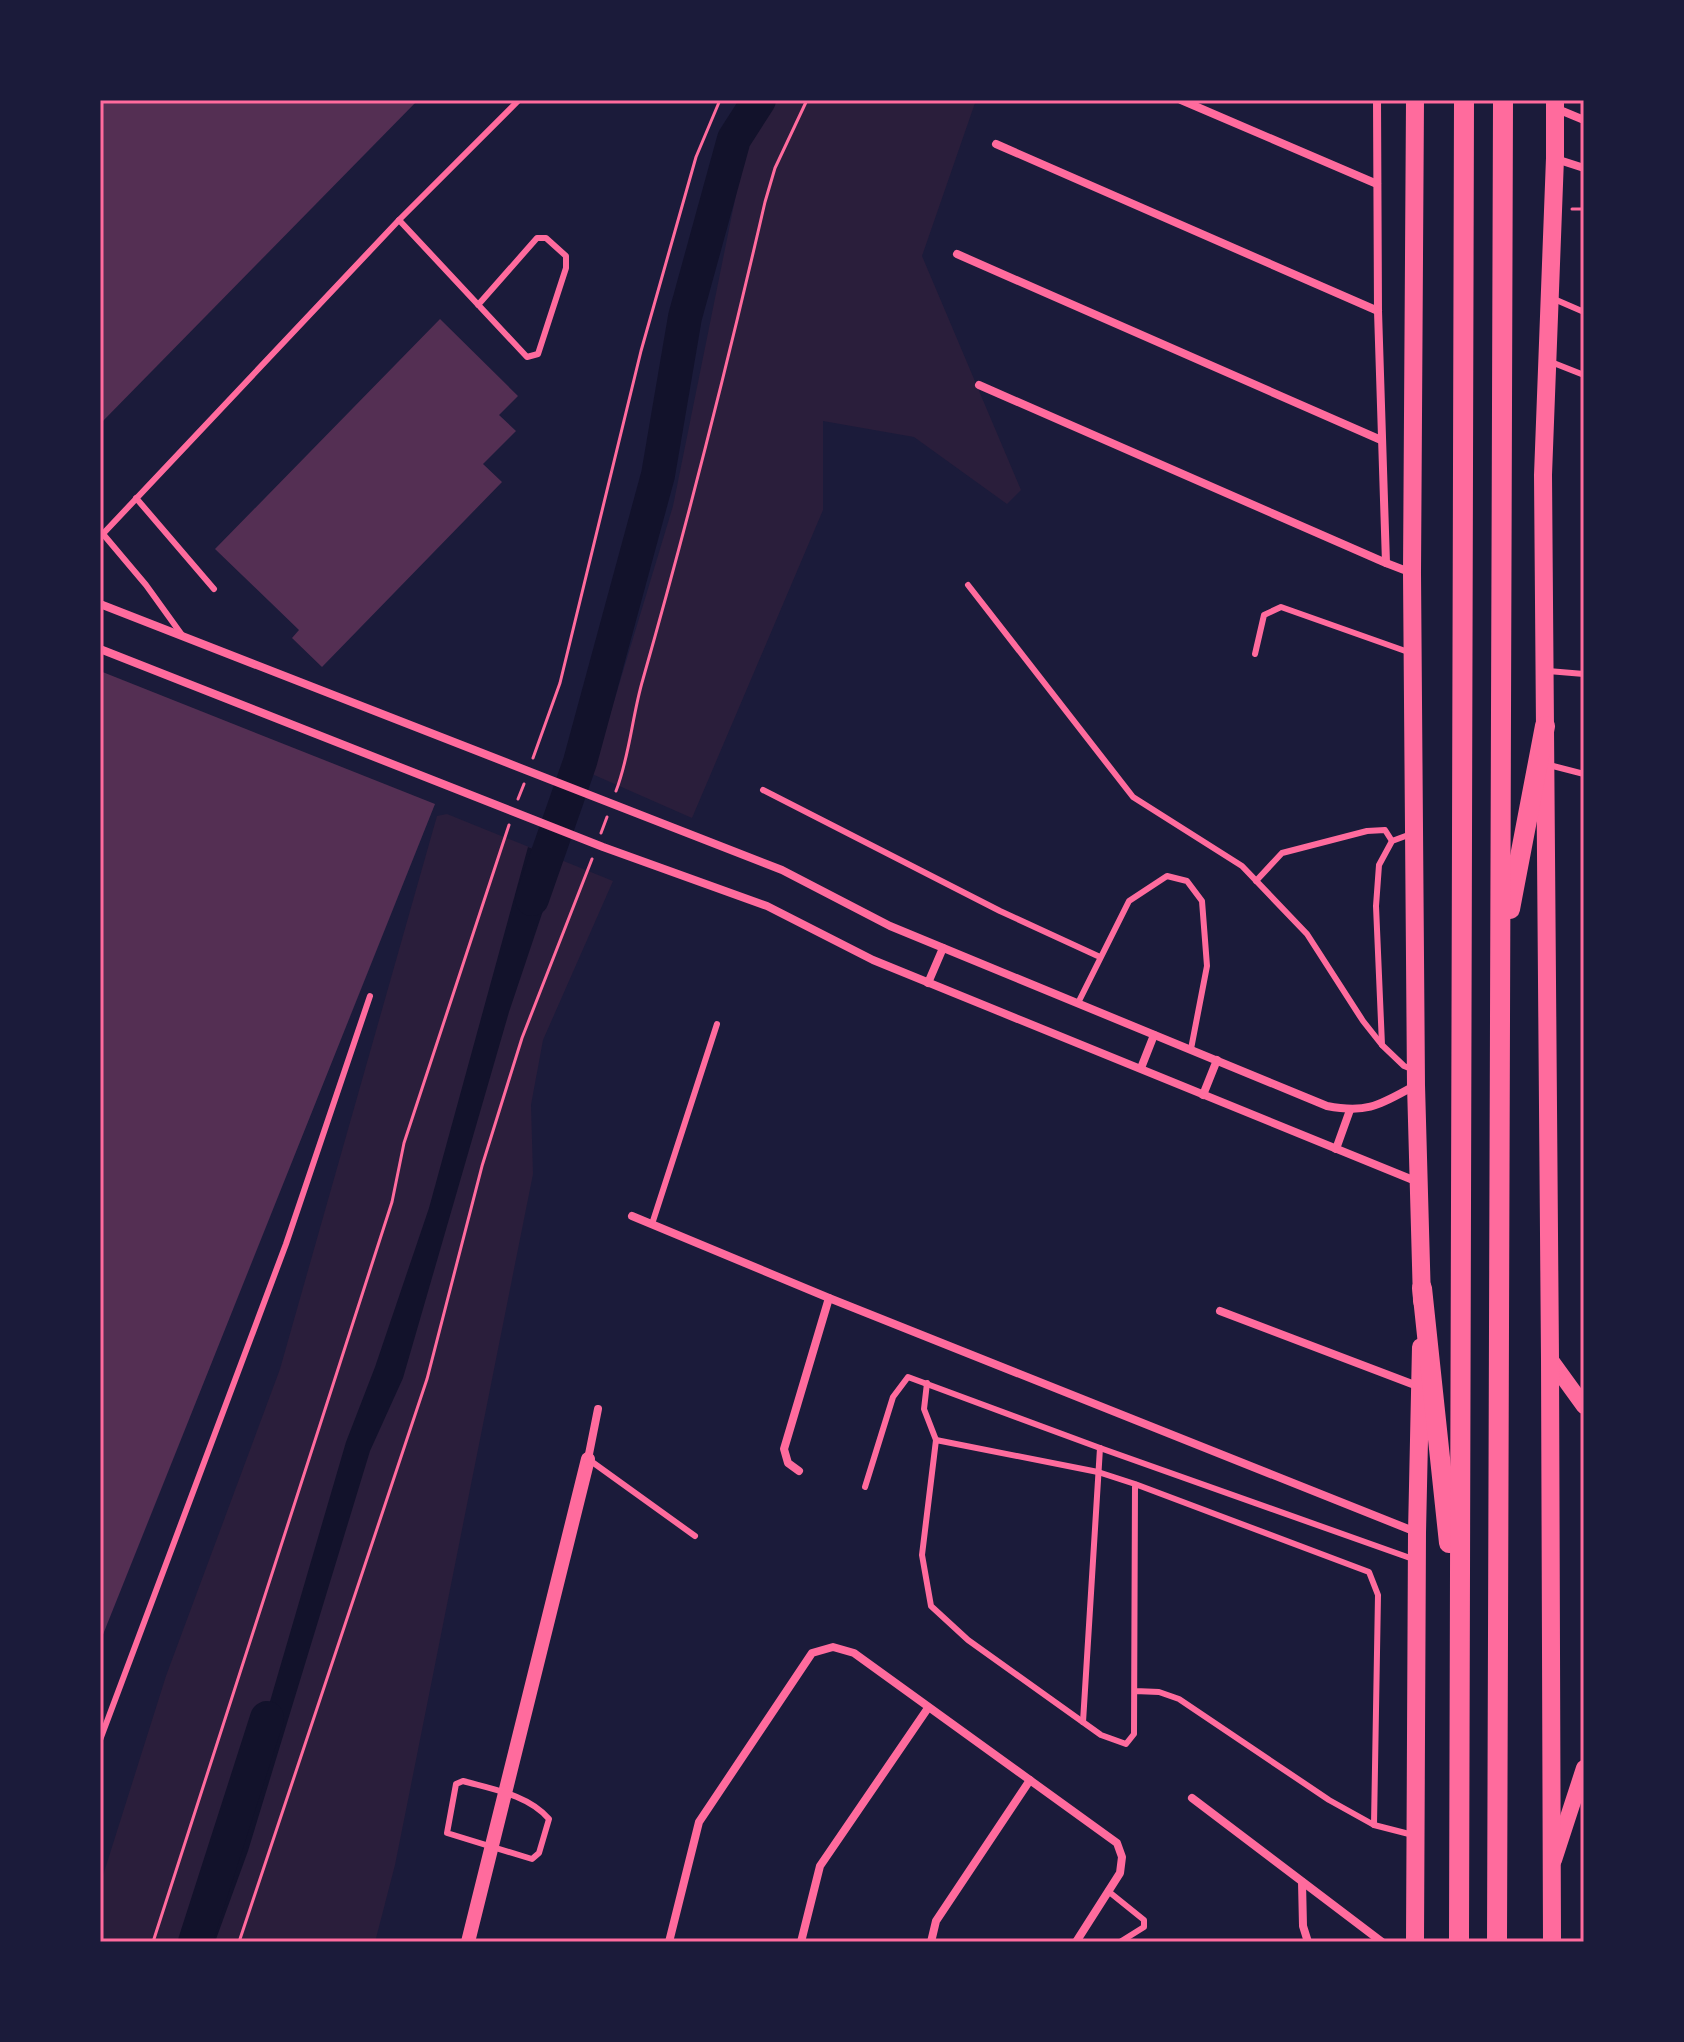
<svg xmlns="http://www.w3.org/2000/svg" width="1684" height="2042" font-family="'Sofia Sans Condensed',sans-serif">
  <rect width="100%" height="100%" fill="#1b1b3a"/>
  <!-- green -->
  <g fill="#2a1e3b">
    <path d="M776,100h200l-54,156 99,234 -14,14 -93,-67 -91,-16v89l-131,308 -100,-44 81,-268 72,-356z"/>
    <path d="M447,814l166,67 -70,159 -12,65 2,69 -138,691 -20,77h-275v-57l66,-209 114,-307 157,-553z"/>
  </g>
  <!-- water -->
  <path fill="#12122b" d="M528,847l32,13 -51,152 -106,366 -33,73 -122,400 -33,91h-26l38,-94 119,-406 29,-75 54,-159z"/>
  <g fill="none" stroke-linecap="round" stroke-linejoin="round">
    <!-- river -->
    <g stroke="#12122b" stroke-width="34">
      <path d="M532,899l48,-137 78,-287 27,-158 49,-178 25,-39"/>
      <path d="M195,1942l72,-224"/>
    </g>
  </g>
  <!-- building -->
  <g fill="#542f53">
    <path d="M100,100h318l-318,324z"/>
    <path d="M440,319l78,77 -19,19 17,16 -33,33 19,18 -180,185 -30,-29 7,-8 -84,-81z"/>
    <path d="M100,671l335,133 -335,838z"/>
  </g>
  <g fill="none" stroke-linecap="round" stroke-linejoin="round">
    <!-- path -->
    <g stroke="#ff6b9d" stroke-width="3">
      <path d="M1572,209h12"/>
      <path d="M533,758l27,-75 81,-332 55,-194 24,-57"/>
      <path d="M616,791c14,-36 16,-75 27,-112 45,-158 85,-317 122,-477l10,-34 32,-68"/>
      <path d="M518,799l6,-15"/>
      <path d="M601,833l6,-16"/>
      <path d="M153,1942l239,-740 12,-59 105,-318"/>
      <path d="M239,1942l188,-563 55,-213 40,-128 70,-179"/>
    </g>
    <!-- service -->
    <g stroke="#ff6b9d" stroke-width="6">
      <path d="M399,220l128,137 11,-3 28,-86v-12l-20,-18h-9l-59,67"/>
      <path d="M1554,299l30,13"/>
      <path d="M1551,362l33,13"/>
      <path d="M136,498l78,91"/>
      <path d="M103,534l43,51 36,50"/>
      <path d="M100,537l299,-317 120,-120"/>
      <path d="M968,585l165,212 109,69 65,68 56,87 19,24"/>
      <path d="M1255,654l9,-39 17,-8 130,46"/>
      <path d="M1548,671l36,3"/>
      <path d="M1549,765l35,9"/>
      <path d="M763,790l237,121 100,46"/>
      <path d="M1411,834l-19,7 -13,24 -3,41 6,139 22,21 10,4"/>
      <path d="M1256,881l26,-28 85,-22 18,-1 7,11"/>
      <path d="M1078,1003l51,-102 38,-25 20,5 15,20 5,65 -16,83"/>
      <path d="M652,1224l65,-200"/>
      <path d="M927,1383l-3,26 12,31"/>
      <path d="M588,1459l107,77"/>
      <path d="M1135,1484l-1,250 -8,10 -25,-9 -133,-95 -37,-34 -9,-51 14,-115 162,32 37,12 234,88 9,23 -4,230 -45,-25 -150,-101 -20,-7 -24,-1"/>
      <path d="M865,1487l28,-90 15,-20 192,71 313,111"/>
      <path d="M1083,1722l17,-274"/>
      <path d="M100,1740l186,-496 84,-248"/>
      <path d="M463,1781c29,8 66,14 86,38l-10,34 -7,6 -85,-26 9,-49z"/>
      <path d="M1374,1825l39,10"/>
      <path d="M1108,1891l36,29v7l-24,15"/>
    </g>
    <!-- minor -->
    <g stroke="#ff6b9d" stroke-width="8">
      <path d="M1181,100l196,84"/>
      <path d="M1377,100l1,211 8,252 26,10"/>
      <path d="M1555,108l29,12"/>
      <path d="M996,144l382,167"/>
      <path d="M1556,159l28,9"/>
      <path d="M957,254l424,186"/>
      <path d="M979,385l407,178"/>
      <path d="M100,604l682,266 108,56 437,180c42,8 54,-2 89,-21"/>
      <path d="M100,649l503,198 164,59 106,54 545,222"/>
      <path d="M928,983l15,-35"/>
      <path d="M1141,1068l13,-33"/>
      <path d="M1203,1095l14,-35"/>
      <path d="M1336,1149l14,-39"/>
      <path d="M632,1216l197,82 587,234"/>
      <path d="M1220,1311l200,76"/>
      <path d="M588,1459l10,-50"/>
      <path d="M799,1471l-11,-8 -4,-14 45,-151"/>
      <path d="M1192,1798l190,144"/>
      <path d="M1302,1882l1,44 5,16"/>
      <path d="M669,1942l30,-120 113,-169 21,-6 21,6 263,190 5,14 -2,16 -44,69"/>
      <path d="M801,1942l19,-76 108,-158"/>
      <path d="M931,1942l5,-21 94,-141"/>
    </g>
    <!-- tertiary -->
    <path stroke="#ff6b9d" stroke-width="14" d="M468,1942l120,-483"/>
    <!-- secondary -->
    <g stroke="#ff6b9d" stroke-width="16">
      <path d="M1550,1359l34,47"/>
      <path d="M1554,1860l30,-92"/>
    </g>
    <!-- primary -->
    <g stroke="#ff6b9d" stroke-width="18">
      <path d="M1415,100l-3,473 4,512 6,216"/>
      <path d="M1415,1942l2,-409 4,-186"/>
      <path d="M1552,1942l-2,-583 -7,-884 12,-317v-58"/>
    </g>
    <!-- trunk -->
    <g stroke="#ff6b9d" stroke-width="20">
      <path d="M1510,909l35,-183"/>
      <path d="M1422,1288l27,255"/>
      <path d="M1459,1942l5,-1842"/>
      <path d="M1497,1942l6,-1842"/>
    </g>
  </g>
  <!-- border -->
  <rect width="1684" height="2042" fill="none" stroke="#1b1b3a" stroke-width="204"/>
  <rect x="102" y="102" width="1480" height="1838" fill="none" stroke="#ff6b9d" stroke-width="3"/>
</svg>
